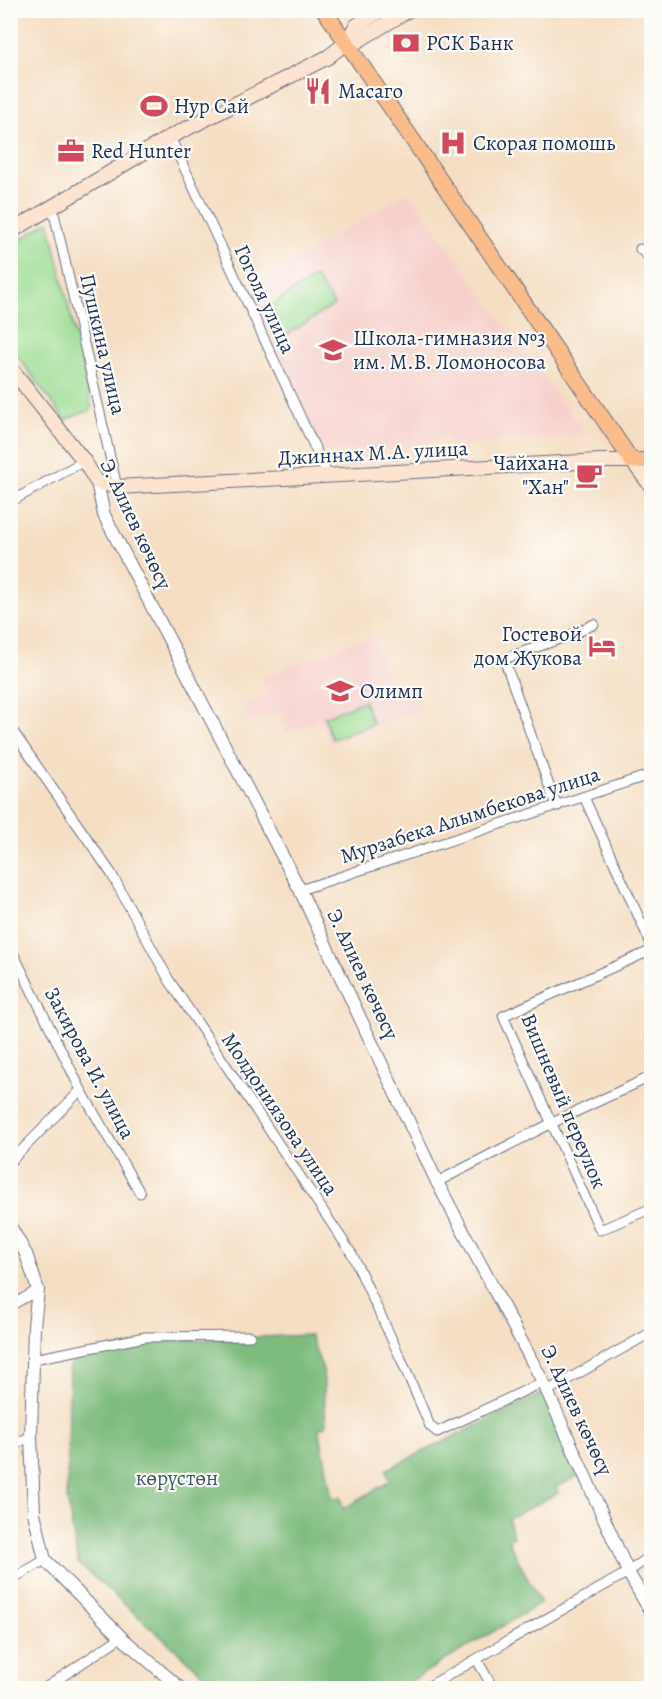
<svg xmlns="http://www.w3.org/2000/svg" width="662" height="1699" font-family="Alegreya,serif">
  <rect width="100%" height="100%" fill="#fdfcf7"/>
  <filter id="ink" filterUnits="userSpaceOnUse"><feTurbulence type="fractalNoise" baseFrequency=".0167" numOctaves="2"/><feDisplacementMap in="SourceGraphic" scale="12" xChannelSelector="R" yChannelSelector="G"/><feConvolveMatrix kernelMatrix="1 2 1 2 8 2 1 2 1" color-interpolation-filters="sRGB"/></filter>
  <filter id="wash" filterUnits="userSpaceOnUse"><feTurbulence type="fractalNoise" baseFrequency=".008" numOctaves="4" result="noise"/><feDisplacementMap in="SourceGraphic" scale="24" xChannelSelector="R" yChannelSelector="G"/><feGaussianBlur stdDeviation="1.35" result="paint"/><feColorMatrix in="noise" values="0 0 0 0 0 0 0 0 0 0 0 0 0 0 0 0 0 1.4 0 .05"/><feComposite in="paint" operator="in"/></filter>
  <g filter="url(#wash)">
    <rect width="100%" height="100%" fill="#f5dec3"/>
    <!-- built -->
    <g fill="#f7d0cc">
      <path d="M409,192l74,104 103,138 -134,12 -6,-12 -19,13 -103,5 -79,-162z"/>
      <path d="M372,635l21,53 17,-6 10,27 -90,35 -10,-24 -33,13 -8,-21 -29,11 -7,-19 24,-9 -6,-17z"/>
    </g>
    <!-- green -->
    <g fill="#9ddd94" stroke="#5c8679" stroke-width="1.5">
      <path d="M49,221l43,188 -27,11 -54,-73v-101z"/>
      <path d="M315,277l19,28 -52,33 -18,-28z"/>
      <path d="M364,701l9,23 -41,15 -8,-22z"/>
    </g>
    <!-- forest -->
    <path fill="#7ebc7e" stroke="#4c766e" stroke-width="1.5" d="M310,1335l13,35 3,56 -7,2 13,70 9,-1 2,12 47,-28 -4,-11 157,-77 36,83 -23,11 2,6 -50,26 6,18 -6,4 33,62 -142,85h-180l-141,-125 -11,-65 3,-140 76,-16z"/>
  </g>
  <g filter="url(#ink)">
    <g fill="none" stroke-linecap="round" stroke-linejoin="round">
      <defs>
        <g id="minor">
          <path d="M170,137l158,339"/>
          <path d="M53,209l64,278"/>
          <path d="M640,249l12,11"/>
          <path d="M10,502l74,-41"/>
          <path d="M10,727l101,146 58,107 183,274 49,105 29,67 7,6 106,-50"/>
          <path d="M584,797l68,149"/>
          <path d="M558,806l-6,-12 -48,-135 72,-26 18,-9"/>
          <path d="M300,890l352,-116"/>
          <path d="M10,947l71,143 59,103"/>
          <path d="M652,950l-149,66 97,214 52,-22"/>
          <path d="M10,1162l71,-72"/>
          <path d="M437,1182l115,-59 100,-47"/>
          <path d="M10,1306l28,-16"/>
          <path d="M34,1359l111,-22 105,-1"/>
          <path d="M547,1391l105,-59"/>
          <path d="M10,1447l21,-11"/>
          <path d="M10,1580l35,-20"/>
          <path d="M477,1660l16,28"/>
          <path d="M45,1688l76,-51"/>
          <path d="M426,1688l202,-116 24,-17"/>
        </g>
        <g id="tertiary">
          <path d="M97,482l7,33 196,375 137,292 106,200 85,190 24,42"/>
          <path d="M10,1226l16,28 12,36 -4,36 -3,110 3,77 11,47 76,77 59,51"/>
        </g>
        <g id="secondary">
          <path d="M346,43l10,-1 53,-32"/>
          <path d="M10,232l160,-95 158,-80 18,-14 10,-17 25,-16"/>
          <path d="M10,367l74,94 13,21 20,5 483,-26h32l20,26"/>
        </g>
        <path id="primary" d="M324,10l308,451 20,-1"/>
      </defs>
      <!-- minor casing -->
      <use href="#minor" stroke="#676c81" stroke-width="11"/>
      <!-- tertiary casing -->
      <use href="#tertiary" stroke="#676c81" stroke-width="14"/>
      <!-- secondary casing -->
      <use href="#secondary" stroke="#676c81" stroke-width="16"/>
      <!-- primary casing -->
      <use href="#primary" stroke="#676c81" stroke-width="17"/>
      <!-- minor -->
      <use href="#minor" stroke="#fff" stroke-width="9"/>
      <!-- tertiary -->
      <use href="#tertiary" stroke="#fff" stroke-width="12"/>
      <!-- secondary -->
      <use href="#secondary" stroke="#fde4d0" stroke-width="14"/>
      <!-- primary -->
      <use href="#primary" stroke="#f9bc8a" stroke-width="15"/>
    </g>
  </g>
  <!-- icons -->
  <defs>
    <symbol id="bank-bare" viewBox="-9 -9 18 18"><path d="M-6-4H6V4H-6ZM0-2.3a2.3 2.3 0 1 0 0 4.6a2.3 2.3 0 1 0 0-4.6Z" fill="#d1495b" stroke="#fdfcf7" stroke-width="2.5" paint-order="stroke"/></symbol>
    <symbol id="restaurant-bare" viewBox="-9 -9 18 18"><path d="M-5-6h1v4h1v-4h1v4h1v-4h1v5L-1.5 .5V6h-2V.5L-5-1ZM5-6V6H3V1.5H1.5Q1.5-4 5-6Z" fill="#d1495b" stroke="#fdfcf7" stroke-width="2.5" paint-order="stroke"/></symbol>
    <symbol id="stadium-bare" viewBox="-9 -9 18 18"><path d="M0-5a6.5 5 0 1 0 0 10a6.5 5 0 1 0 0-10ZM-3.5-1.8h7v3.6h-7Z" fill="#d1495b" stroke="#fdfcf7" stroke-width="2.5" paint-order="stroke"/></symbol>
    <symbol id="hospital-bare" viewBox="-9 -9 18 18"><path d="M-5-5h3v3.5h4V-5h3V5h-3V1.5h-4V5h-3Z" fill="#d1495b" stroke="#fdfcf7" stroke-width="2.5" paint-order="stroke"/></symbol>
    <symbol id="office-bare" viewBox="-9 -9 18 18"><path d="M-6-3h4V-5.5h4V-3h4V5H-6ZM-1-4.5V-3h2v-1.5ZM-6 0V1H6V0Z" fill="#d1495b" stroke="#fdfcf7" stroke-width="2.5" paint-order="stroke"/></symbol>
    <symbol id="school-bare" viewBox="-9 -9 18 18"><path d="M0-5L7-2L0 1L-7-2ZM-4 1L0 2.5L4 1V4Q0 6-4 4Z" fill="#d1495b" stroke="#fdfcf7" stroke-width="2.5" paint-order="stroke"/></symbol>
    <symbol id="cafe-bare" viewBox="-9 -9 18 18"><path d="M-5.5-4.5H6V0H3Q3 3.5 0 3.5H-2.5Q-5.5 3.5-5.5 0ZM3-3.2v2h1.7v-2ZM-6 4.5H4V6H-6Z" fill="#d1495b" stroke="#fdfcf7" stroke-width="2.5" paint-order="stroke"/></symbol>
    <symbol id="hotel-bare" viewBox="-9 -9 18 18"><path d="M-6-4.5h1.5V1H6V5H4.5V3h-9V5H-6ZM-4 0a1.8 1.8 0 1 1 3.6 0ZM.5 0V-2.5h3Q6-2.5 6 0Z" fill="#d1495b" stroke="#fdfcf7" stroke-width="2.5" paint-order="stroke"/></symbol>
  </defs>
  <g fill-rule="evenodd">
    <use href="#bank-bare" x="387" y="24" width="38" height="38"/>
    <use href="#restaurant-bare" x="299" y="72" width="38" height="38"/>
    <use href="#stadium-bare" x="135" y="87" width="38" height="38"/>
    <use href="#hospital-bare" x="434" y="124" width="38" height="38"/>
    <use href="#office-bare" x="52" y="132" width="38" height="38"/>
    <use href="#school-bare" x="314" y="331" width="38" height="38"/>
    <use href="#cafe-bare" x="570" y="456" width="38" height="38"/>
    <use href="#hotel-bare" x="583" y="627" width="38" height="38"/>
    <use href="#school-bare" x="321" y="672" width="38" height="38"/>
  </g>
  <g text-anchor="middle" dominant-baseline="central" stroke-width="4.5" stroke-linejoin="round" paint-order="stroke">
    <!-- poi labels -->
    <g font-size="21" fill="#1b2f5e" stroke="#fdfcf7" text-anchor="start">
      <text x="426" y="43">РСК Банк</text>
      <text x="338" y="91">Масаго</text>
      <text x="174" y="106">Нур Сай</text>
      <text x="473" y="143">Скорая помошь</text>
      <text x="91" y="151">Red Hunter</text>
      <text x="353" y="338">Школа-гимназия №3<tspan x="353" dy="24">им. М.В. Ломоносова</tspan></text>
      <text x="569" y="463" text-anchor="end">Чайхана<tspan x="569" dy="24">"Хан"</tspan></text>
      <text x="582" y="634" text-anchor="end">Гостевой<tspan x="582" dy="24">дом Жукова</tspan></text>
      <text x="360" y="691">Олимп</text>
    </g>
    <!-- street labels -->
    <g font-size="21" fill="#1b2f5e" stroke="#fdfcf7">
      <text transform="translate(265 299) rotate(65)">Гоголя улица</text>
      <text transform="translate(103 344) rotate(77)">Пушкина улица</text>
      <text transform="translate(373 453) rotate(-3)">Джиннах М.А. улица</text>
      <text transform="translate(136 524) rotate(65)">Э. Алиев көчөсү</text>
      <text transform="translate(470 815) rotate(-18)">Мурзабека Алымбекова улица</text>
      <text transform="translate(363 974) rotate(65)">Э. Алиев көчөсү</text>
      <text transform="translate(90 1063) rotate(62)">Закирова И. улица</text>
      <text transform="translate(564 1101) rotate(67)">Вишневый переулок</text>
      <text transform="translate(280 1114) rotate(56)">Молдониязова улица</text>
      <text transform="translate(577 1410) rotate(65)">Э. Алиев көчөсү</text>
    </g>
    <!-- park labels -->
    <g font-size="21" fill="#3c5a6c" stroke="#fdfcf7">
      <text x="177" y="1478">көрүстөн</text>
    </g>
  </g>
  <!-- margin -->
  <rect width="662" height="1699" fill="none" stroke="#fdfcf7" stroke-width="36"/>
</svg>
